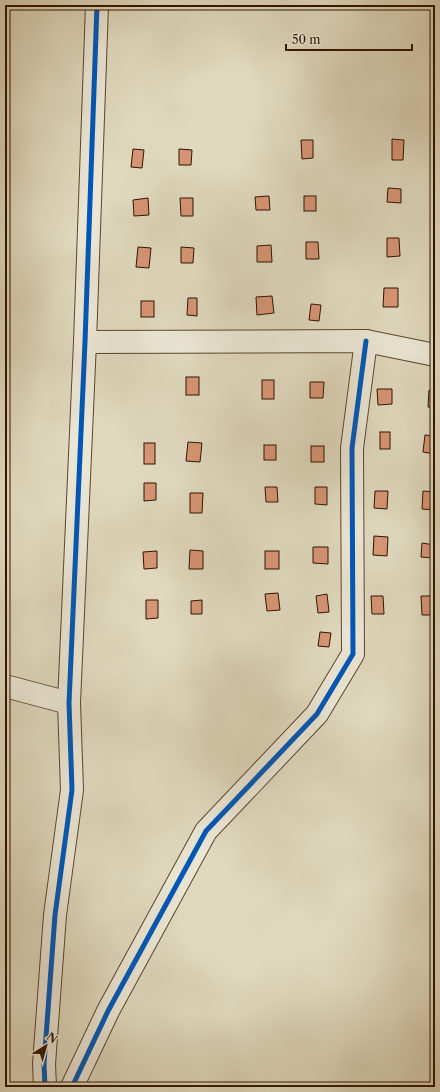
<svg xmlns="http://www.w3.org/2000/svg" width="440" height="1092" font-family="'Libre Caslon Text',serif">
  <rect width="100%" height="100%" fill="#dfd8bd"/>
  <filter id="stains"><feTurbulence type="fractalNoise" baseFrequency=".005" numOctaves="4"/><feColorMatrix values="0 0 0 0 .2 0 0 0 0 .09 0 0 0 0 .02 0 0 0 .5 -.17"/></filter>
  <radialGradient id="worn" r=".72"><stop offset=".6" stop-color="#630" stop-opacity="0"/><stop offset="1" stop-color="#630" stop-opacity=".3"/></radialGradient>
  <!-- building -->
  <g fill="#d69574" stroke="#301300">
    <path d="M392,139l12,1 -1,20h-11z"/>
    <path d="M301,140h12v18l-11,1z"/>
    <path d="M133,149l11,1 -2,18 -11,-1z"/>
    <path d="M179,149l13,1 -1,15h-12z"/>
    <path d="M388,188l13,1v14l-14,-1z"/>
    <path d="M269,196l1,14h-14l-1,-13z"/>
    <rect x="304" y="196" width="12" height="15"/>
    <path d="M148,198l1,17 -15,1 -1,-16z"/>
    <path d="M180,198h13v18h-12z"/>
    <path d="M387,238h12l1,18 -13,1z"/>
    <path d="M306,242h12l1,17h-13z"/>
    <path d="M271,245l1,17h-15v-16z"/>
    <path d="M138,247l13,1 -2,20 -13,-1z"/>
    <path d="M181,247l13,1 -1,15h-12z"/>
    <path d="M384,288h14v19h-15z"/>
    <path d="M433,288h2v17h-3z"/>
    <path d="M272,296l2,17 -17,2 -1,-18z"/>
    <path d="M188,298h9v18l-10,-1z"/>
    <rect x="141" y="301" width="13" height="16"/>
    <path d="M311,304l10,1 -2,16 -10,-1z"/>
    <rect x="186" y="377" width="13" height="18"/>
    <rect x="262" y="380" width="12" height="19"/>
    <path d="M310,382h14l-1,16h-13z"/>
    <path d="M377,389h15v15l-14,1z"/>
    <path d="M429,390l6,1v17l-7,-1z"/>
    <rect x="380" y="432" width="10" height="17"/>
    <path d="M425,435l10,1v18l-12,-2z"/>
    <path d="M188,442l14,1 -2,19 -14,-1z"/>
    <rect x="144" y="443" width="11" height="21"/>
    <rect x="264" y="445" width="12" height="15"/>
    <rect x="311" y="446" width="13" height="16"/>
    <path d="M144,483h12v17l-12,1z"/>
    <path d="M265,487h12l1,15h-12z"/>
    <path d="M315,487h12v18l-12,-1z"/>
    <path d="M375,491h13l-1,18 -13,-1z"/>
    <path d="M423,491l12,1v18l-13,-1z"/>
    <path d="M190,493h13l-1,20h-12z"/>
    <path d="M374,536l14,1 -1,19 -14,-1z"/>
    <path d="M422,543l13,2 -2,13 -12,-1z"/>
    <path d="M313,547h15v17l-15,-1z"/>
    <path d="M190,550l13,1v18h-14z"/>
    <path d="M157,551v17l-13,1 -1,-17z"/>
    <rect x="265" y="551" width="14" height="18"/>
    <path d="M278,593l2,17 -13,1 -2,-17z"/>
    <path d="M327,594l2,18 -11,1 -2,-17z"/>
    <path d="M371,596h12l1,18h-12z"/>
    <path d="M421,596h11v19h-10z"/>
    <path d="M146,600h12v18l-12,1z"/>
    <path d="M202,600v14h-11v-13z"/>
    <path d="M320,632l11,1 -2,14 -11,-1z"/>
  </g>
  <g fill="none" stroke-linecap="round" stroke-linejoin="round">
    <defs>
      <g id="minor">
        <path d="M85,342l281,-1 69,14"/>
        <path d="M5,686l64,17"/>
        <path d="M45,1087l-1,-23 11,-149 17,-125 -3,-87 16,-361 12,-337"/>
        <path d="M72,1087l36,-76 98,-180 111,-117 36,-60 -1,-206 14,-107"/>
      </g>
    </defs>
    <!-- minor casing -->
    <use href="#minor" stroke="#5c442f" stroke-width="24"/>
    <!-- minor -->
    <use href="#minor" stroke="#eae6d4" stroke-width="22"/>
    <defs>
      <g id="cycleway">
        <path d="M45,1087l-1,-23 11,-149 17,-125 -3,-87 16,-361 12,-337"/>
        <path d="M72,1087l36,-76 98,-180 111,-117 36,-60 -1,-206 14,-107"/>
      </g>
    </defs>
    <!-- cycleway casing -->
    <use href="#cycleway" stroke="#eae6d4" stroke-width="8"/>
    <!-- cycleway -->
    <use href="#cycleway" stroke="#0057b8" stroke-width="5"/>
  </g>
  <!-- margin -->
  <rect width="440" height="1092" fill="none" stroke="#dfd8bd" stroke-width="20"/>
  <rect x="6" y="6" width="428" height="1080" fill="none" stroke="#301300" stroke-width="2"/>
  <rect x="10" y="10" width="420" height="1072" fill="none" stroke="#301300"/>
  <!-- north arrow -->
  <g transform="translate(46 1046) rotate(37)" stroke="#eae6d4" stroke-width="3" paint-order="stroke">
  <path d="M0-3L7 15L0 10L-7 15Z" fill="#301300"/>
  <text y="-6" font-size="11" font-weight="bold" text-anchor="middle" fill="#301300">N</text>
  </g>
  <!-- scale -->
  <path d="M286 44v6h126v-6" fill="none" stroke="#301300" stroke-width="2"/>
  <text x="292" y="44" font-size="12" fill="#301300" stroke="#eae6d4" stroke-width="3" paint-order="stroke">50 m</text>
  <rect width="100%" height="100%" filter="url(#stains)"/>
  <rect width="100%" height="100%" fill="url(#worn)"/>
</svg>
